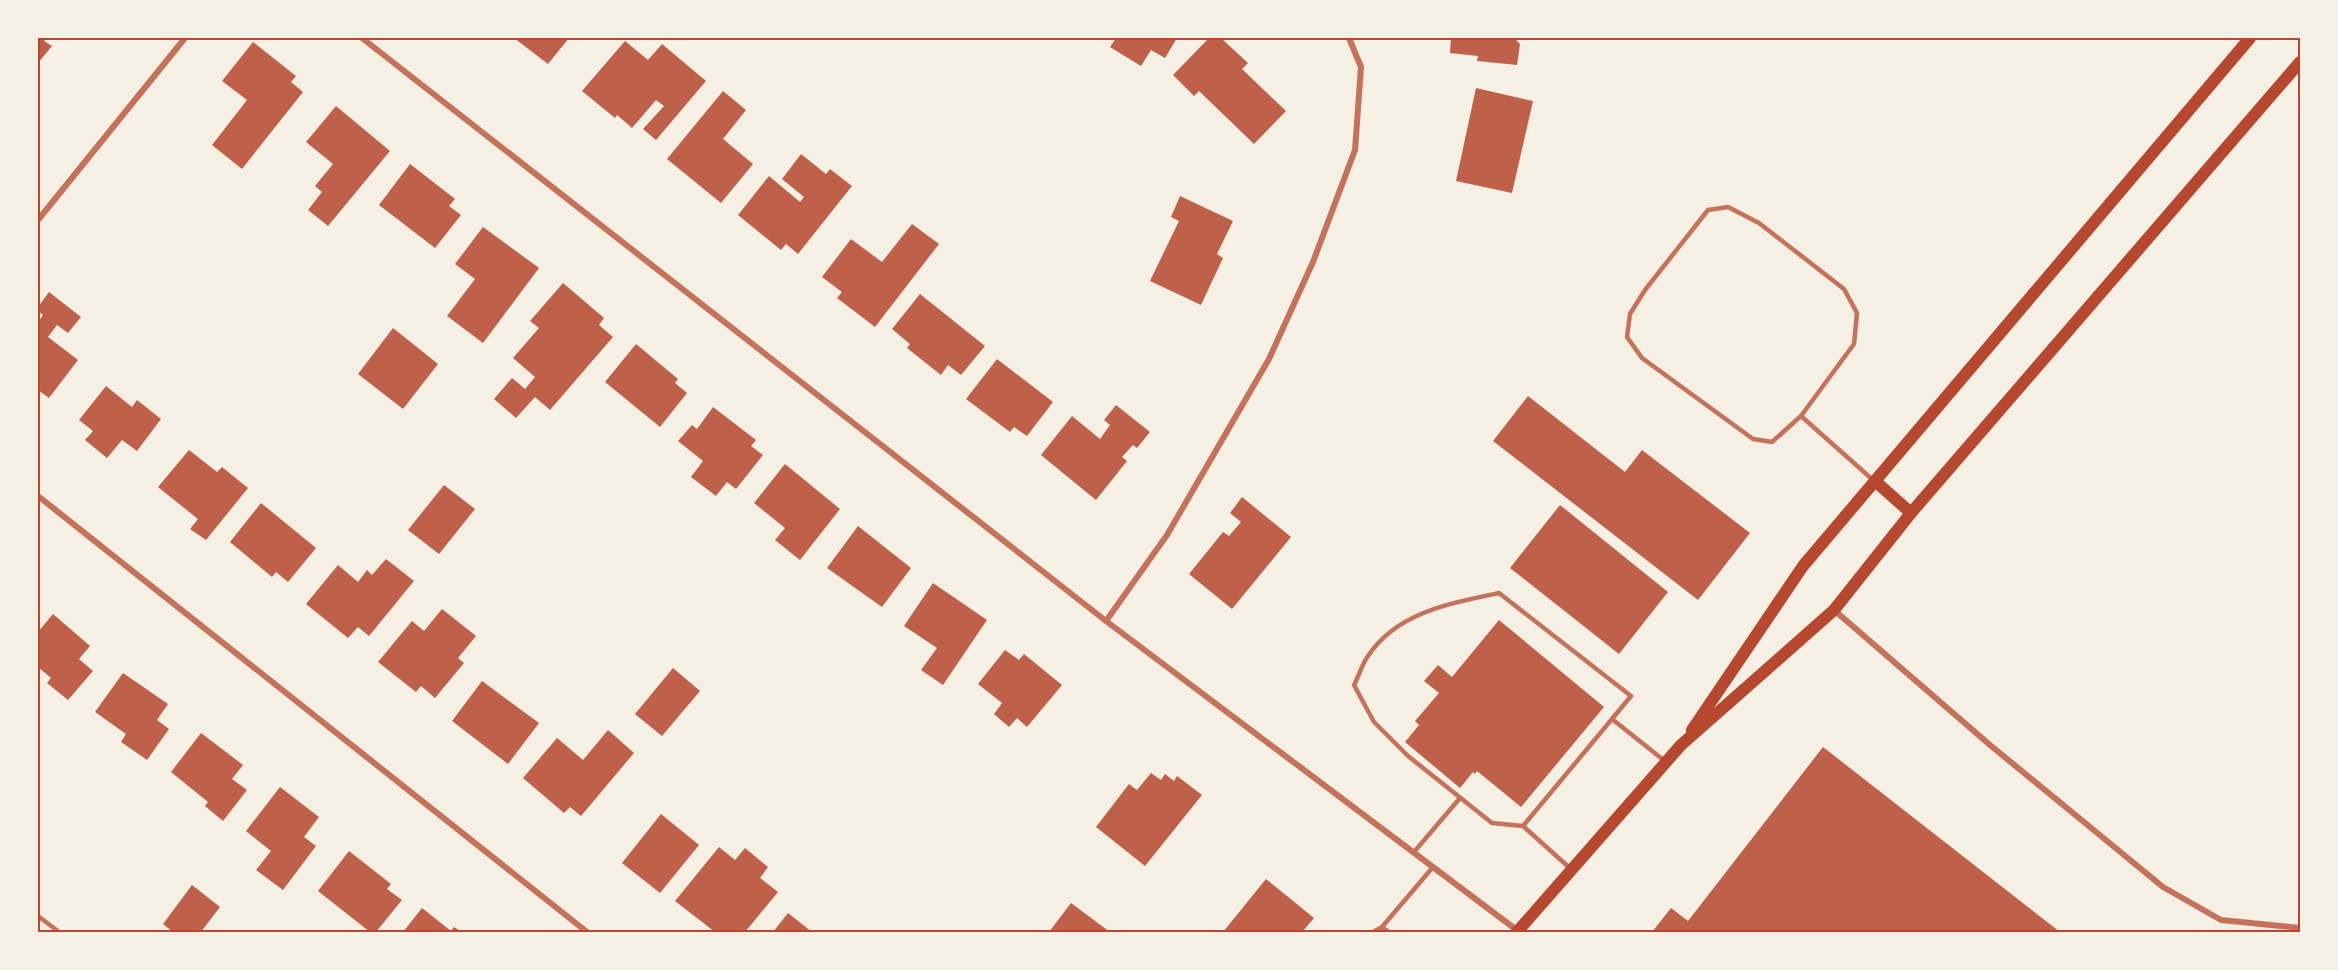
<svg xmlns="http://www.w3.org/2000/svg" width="2338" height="970" font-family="Commissioner,sans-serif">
  <rect width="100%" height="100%" fill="#f6efe4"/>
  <!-- building -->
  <g fill="#bf614a">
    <path d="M38,38h9l-3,3 8,5 -14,17z"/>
    <path d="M514,38h55l-21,26z"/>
    <path d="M1116,38h61l-12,20 -14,-8 -10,16 -31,-19z"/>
    <path d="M1209,38h12l27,25 -6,6 44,42 -32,33 -55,-53 -5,5 -21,-21z"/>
    <path d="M1451,38h63l6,6 -3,21 -40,-4 1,-5 -28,-3z"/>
    <path d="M625,41l23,19 14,-16 44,37 -50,59 -13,-11 21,-23 -8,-6 -24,28 -15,-13 -2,3 -33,-27z"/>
    <path d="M253,42l43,34 -5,6 12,10 -61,77 -30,-24 35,-45 -25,-19z"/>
    <path d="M1476,88l57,13 -21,92 -56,-12z"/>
    <path d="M723,91l23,19 -23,29 30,25 -32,39 -54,-44z"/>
    <path d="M336,106l54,45 -62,75 -20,-16 14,-18 -7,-6 18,-22 -27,-22z"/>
    <path d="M801,154l25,20 4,-5 22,17 -54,68 -12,-10 -5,6 -43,-35 31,-39 31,26 4,-5 -22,-18z"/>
    <path d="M410,164l45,35 -6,7 12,9 -26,33 -56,-43z"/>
    <path d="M1180,196l53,25 -16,33 6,4 -22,47 -51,-24 29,-60 -8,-4z"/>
    <path d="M912,224l27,20 -64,83 -38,-29 5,-6 -20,-15 29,-38 31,23z"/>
    <path d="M483,227l56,41 -56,75 -36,-27 28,-37 -20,-15z"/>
    <path d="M563,283l41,35 -5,7 14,12 -63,73 -15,-13 -19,21 -22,-19 18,-21 13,11 10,-12 -22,-19 26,-30 -9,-7z"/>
    <path d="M49,292l32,25 -13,16 -11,-8 -9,12 30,23 -29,38 -11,-8v-68l5,-7 -5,-4v-4z"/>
    <path d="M920,294l65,52 -24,29 -13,-10 -7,10 -34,-27 3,-4 -18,-15z"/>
    <path d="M393,328l45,36 -35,45 -45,-35z"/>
    <path d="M636,344l42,35 -3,4 12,10 -27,34 -55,-45z"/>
    <path d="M997,359l56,43 -26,34 -13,-9 -4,5 -44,-33z"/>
    <path d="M106,386l26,21 5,-7 24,19 -24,32 -15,-11 -15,18 -22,-18 8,-9 -14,-11z"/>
    <path d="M1528,396l97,76 17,-22 108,83 -52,67 -205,-159z"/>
    <path d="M1116,405l34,27 -13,16 -4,-3 -11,12 5,4 -31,39 -55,-45 31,-39 28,23 10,-14 -6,-5z"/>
    <path d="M713,407l43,33 -5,6 12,9 -27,34 -9,-7 -11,14 -25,-19 12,-16 -25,-20 14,-16 5,4z"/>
    <path d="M189,450l28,22 5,-5 26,21 -42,52 -16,-11 8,-10 -40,-32z"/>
    <path d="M785,464l55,45 -40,51 -25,-20 10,-12 -31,-25z"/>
    <path d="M444,485l31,24 -36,45 -31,-24z"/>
    <path d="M1242,497l49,40 -59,72 -43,-35 34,-42 6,4 12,-14 -11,-9z"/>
    <path d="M261,503l55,45 -28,34 -12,-10 -4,5 -42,-35z"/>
    <path d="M1560,505l108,87 -49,62 -109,-86z"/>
    <path d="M858,526l53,42 -29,39 -55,-39z"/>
    <path d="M386,559l28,22 -45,55 -11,-9 -10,11 -42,-34 32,-39 20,17 9,-12 5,5z"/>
    <path d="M933,583l54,37 -44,65 -22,-15 16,-22 -33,-22z"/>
    <path d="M442,609l34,27 -18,22 6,5 -29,35 -14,-12 -5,6 -38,-30 34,-41 12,10z"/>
    <path d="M53,614l37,32 -11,13 14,12 -25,29 -21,-17 4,-5 -13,-11v-35z"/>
    <path d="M1499,620l105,87 -83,100 -44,-36 -2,3 -2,-2 -13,16 -55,-46 14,-17 -4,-4 24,-28 -15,-12 14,-16 14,12z"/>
    <path d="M1005,650l14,10 5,-6 38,31 -35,42 -10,-9 -8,9 -15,-13 8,-11 -24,-19z"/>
    <path d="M673,668l27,23 -38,45 -27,-22z"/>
    <path d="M123,673l45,31 -11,16 12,9 -22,31 -26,-18 5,-8 -31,-22z"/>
    <path d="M482,681l57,42 -31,41 -56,-43z"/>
    <path d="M608,730l26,23 -53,63 -11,-9 -6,6 -41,-35 34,-40 26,22z"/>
    <path d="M201,733l42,32 -11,14 15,11 -24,31 -18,-15 3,-4 -37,-30z"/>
    <path d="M1823,747l237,185h-408l19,-24 17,13z"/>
    <path d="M1151,773l10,7 4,-6 9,7 3,-5 25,19 -57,71 -49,-39 33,-43 8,6z"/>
    <path d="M280,787l39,30 -15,20 12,9 -33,44 -27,-20 15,-19 -25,-20z"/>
    <path d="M661,814l38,31 -39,48 -38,-30z"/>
    <path d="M719,847l16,13 10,-12 23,19 -8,11 18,14 -33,40h-30l-40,-31z"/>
    <path d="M349,851l42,33 -4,5 15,11 -26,32h-6l-52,-41z"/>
    <path d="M1266,879l48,39 -12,14h-79z"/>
    <path d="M192,885l28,22 -19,25h-28l-10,-8z"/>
    <path d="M1071,903l39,29h-61z"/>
    <path d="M422,908l29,23 3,-4 8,5h-59z"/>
    <path d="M788,913l24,19h-39z"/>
  </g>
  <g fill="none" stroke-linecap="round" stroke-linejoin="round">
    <!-- service -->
    <g stroke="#c5725c" stroke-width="4.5">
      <path d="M1801,416l-29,26 -19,-3 -111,-81 -15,-21 3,-23 15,-24 63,-80 20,-3 31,16 85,66 13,24 -3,31 -53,72 72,64"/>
      <path d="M1523,826l-31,-3 -84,-67 -34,-34 -20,-37c5,-9 8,-21 14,-29 29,-44 83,-53 131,-63l132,103 -19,23"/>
      <path d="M1414,852l46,-54"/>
      <path d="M1572,870l-49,-44 89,-107 54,43"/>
      <path d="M38,916l21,16"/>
      <path d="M1373,932l9,-5"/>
      <path d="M1389,932l-7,-5 51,-60"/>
    </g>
    <!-- minor -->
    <g stroke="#c5725c" stroke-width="6">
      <path d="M362,38l744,583 412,310"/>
      <path d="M38,220l147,-182"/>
      <path d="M38,496l549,436"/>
      <path d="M1834,610l156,135 173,142 58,33 79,8"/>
      <path d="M1106,621l61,-86 102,-176 44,-97 42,-112 6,-83 -12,-29"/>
    </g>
    <!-- secondary -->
    <g stroke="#b5482f" stroke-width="12">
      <path d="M1875,481l36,32"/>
      <path d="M1692,730l111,-164 447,-528"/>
      <path d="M1517,932l164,-187 153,-135 77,-97 389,-451"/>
    </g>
  </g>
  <!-- border -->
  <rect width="2338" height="970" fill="none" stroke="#f6efe4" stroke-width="78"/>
  <rect x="39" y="39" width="2260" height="892" fill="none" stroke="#b5482f" stroke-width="2"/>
</svg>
